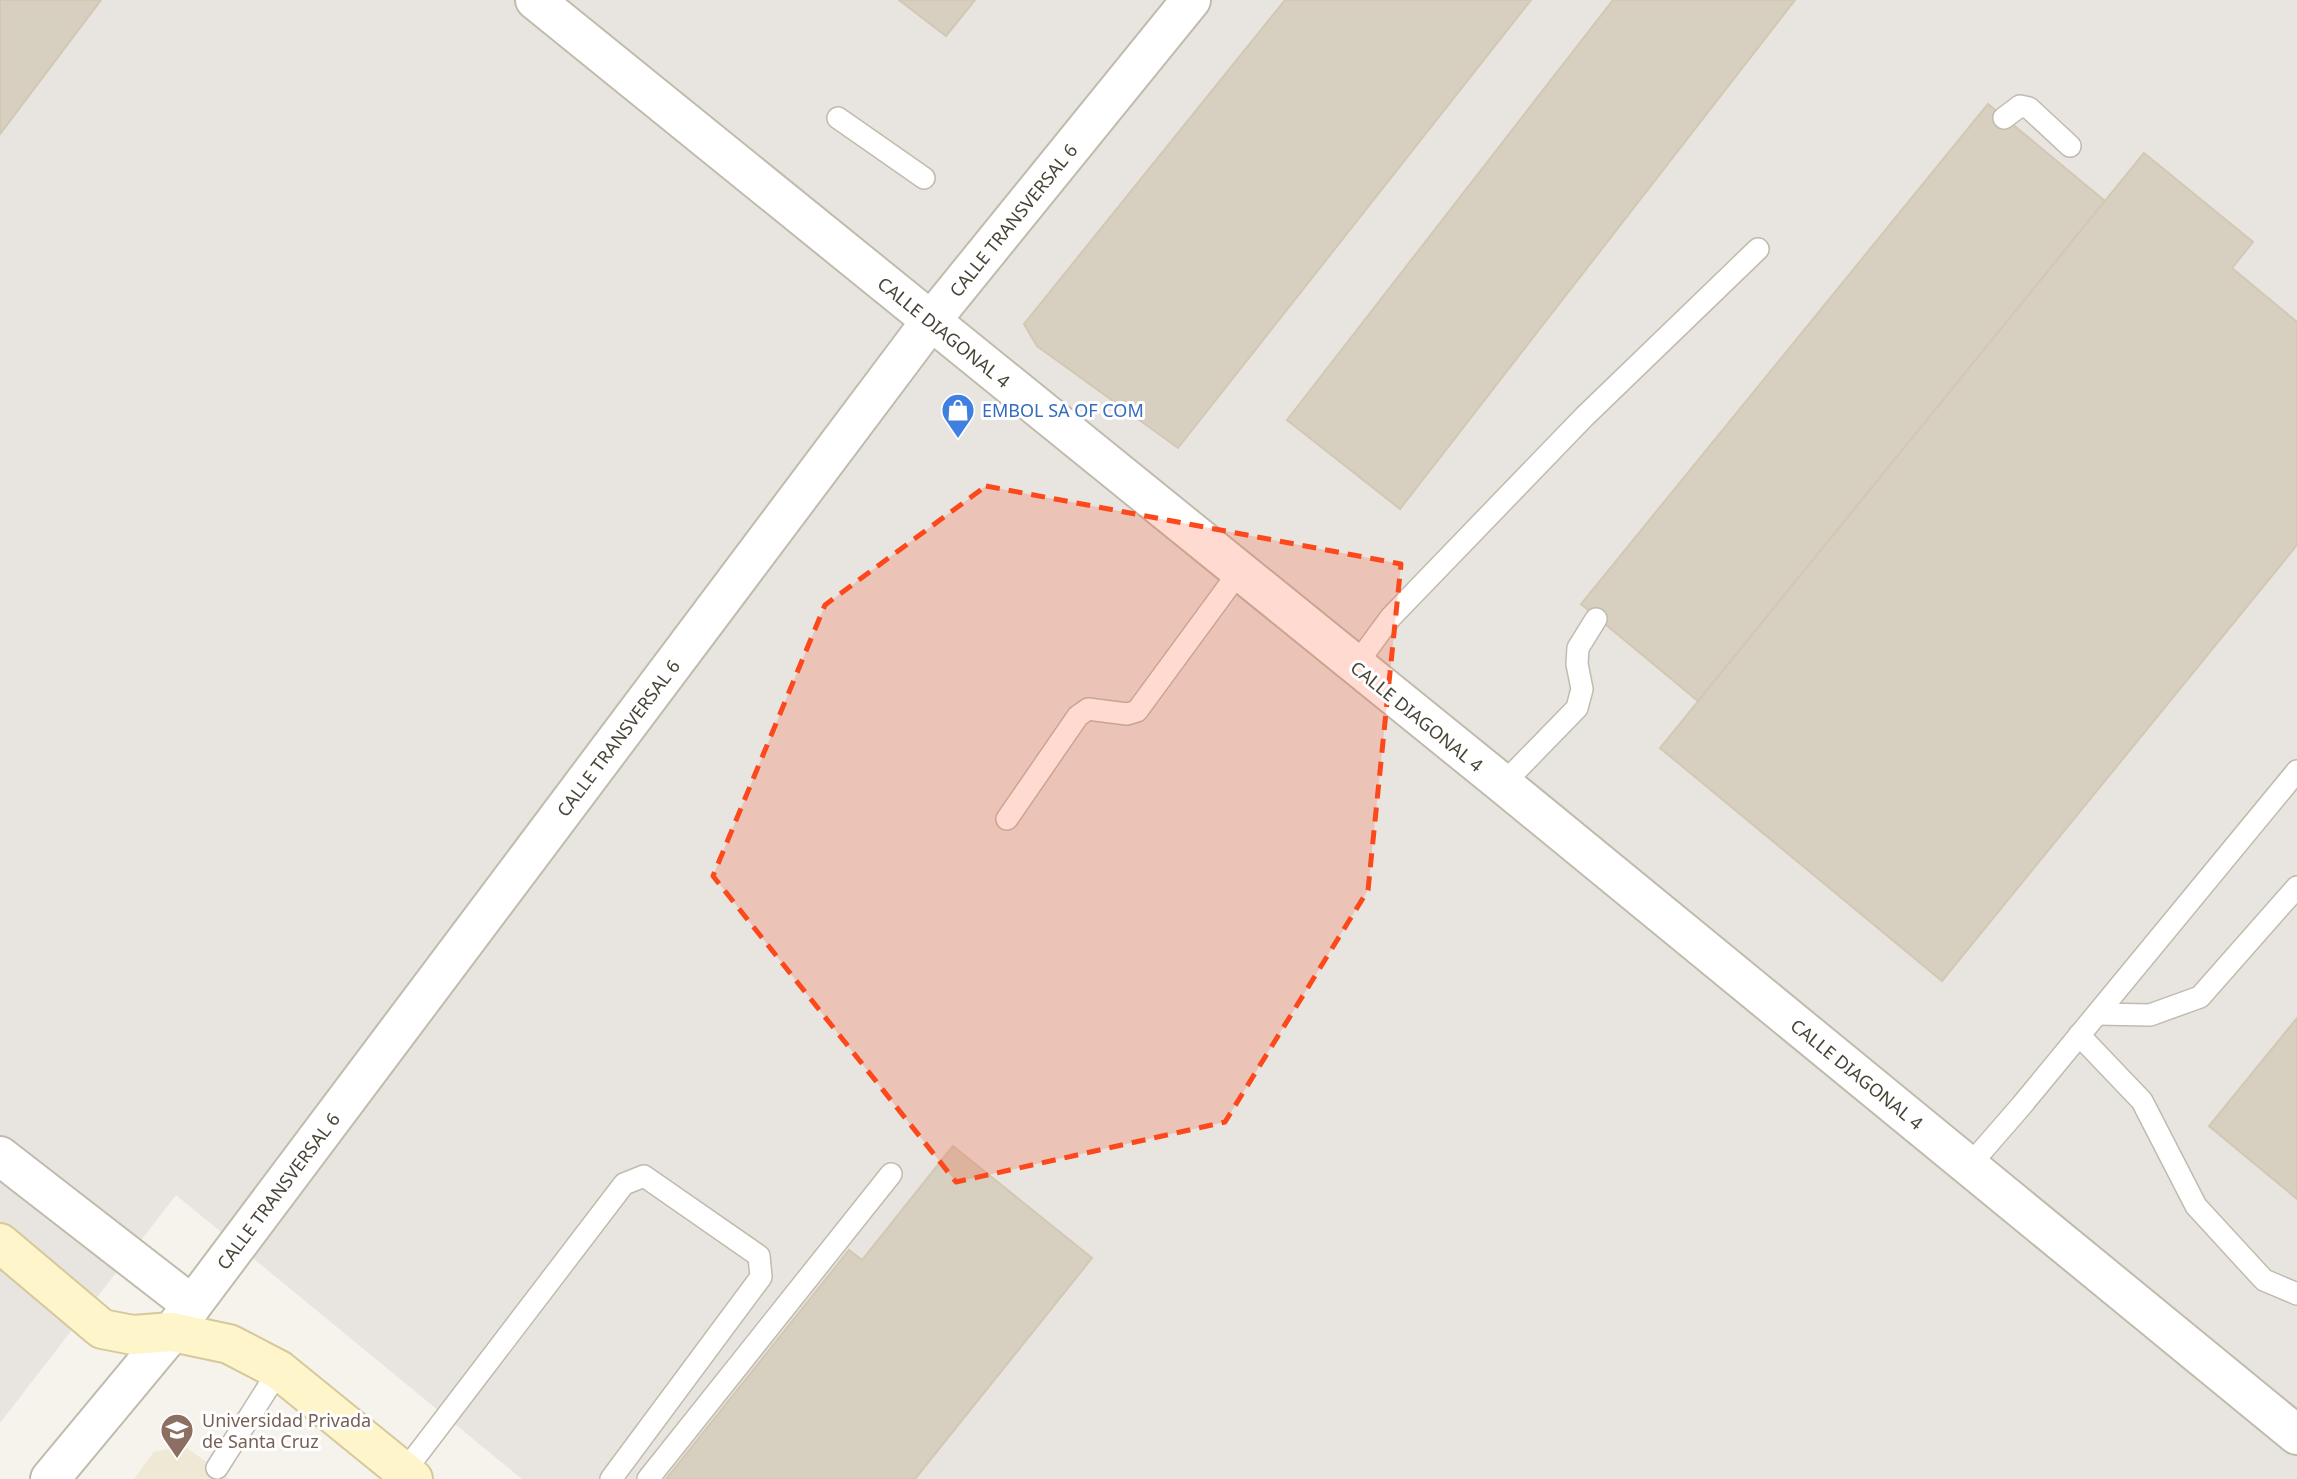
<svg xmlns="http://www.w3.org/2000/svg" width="2297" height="1479" font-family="'Noto Sans',sans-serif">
  <rect width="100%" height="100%" fill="#f5f3eb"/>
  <!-- industrial -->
  <path fill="#e8e4df" d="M0,0h2297v1479h-1775l-346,-284 -176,228z"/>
  <!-- education -->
  <path fill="#eee8d4" d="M184,1446l46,33h-96l20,-27z"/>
  <!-- building -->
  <g fill="#d7cfc0" stroke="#d2c8b3" stroke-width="2">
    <path d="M0,0h101l-101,134z"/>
    <path d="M899,0h76l-29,36z"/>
    <path d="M1285,0h246l-353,448 -141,-102 -13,-22z"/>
    <path d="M1613,0h182l-395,509 -113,-89z"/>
    <path d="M1988,104l117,97 -407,500 -117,-97z"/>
    <path d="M2144,153l109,89 -21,26 65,54v223l-355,436 -282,-233z"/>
    <path d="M2297,1018v181l-88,-73z"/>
    <path d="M953,1146l139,112 -177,221h-249l183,-229 13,10z"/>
  </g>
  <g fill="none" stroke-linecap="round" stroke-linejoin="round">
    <defs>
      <g id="lane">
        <path d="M838,118l86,60"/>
        <path d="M2004,118l16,-12 9,2 41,38"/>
        <path d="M1355,666l36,-49 193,-200 174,-168"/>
        <path d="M1503,784l74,-76 5,-19 -5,-25 1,-16 18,-29"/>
        <path d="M1007,819l71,-103 10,-7 39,5 10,-3 102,-139"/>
        <path d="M2097,1014l53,1 50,-18 97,-110"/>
        <path d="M2079,1035l63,66 54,105 68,74 33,14"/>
        <path d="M1969,1166l53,-61 275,-334"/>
        <path d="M217,1468l62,-98"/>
        <path d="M404,1472l220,-288 20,-8 115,80 2,21 -150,202"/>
        <path d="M648,1479l243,-305"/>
      </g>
      <g id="street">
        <path d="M535,0l968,784 794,651"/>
        <path d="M0,1156l192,149"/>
        <path d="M50,1479l122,-147 758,-1010 261,-322"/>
      </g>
      <path id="secondary" d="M0,1243l102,86 31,6 39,-3 57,12 50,26 134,109"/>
    </defs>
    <!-- lane casing -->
    <use href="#lane" stroke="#c1bbad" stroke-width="24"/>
    <!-- street casing -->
    <use href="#street" stroke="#c1bbad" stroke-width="42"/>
    <!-- secondary casing -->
    <use href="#secondary" stroke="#d6c89a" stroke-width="42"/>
    <!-- lane -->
    <use href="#lane" stroke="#fff" stroke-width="21"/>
    <!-- street -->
    <use href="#street" stroke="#fff" stroke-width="38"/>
    <!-- secondary -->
    <use href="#secondary" stroke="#fff5cb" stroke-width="38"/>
  </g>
  <!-- marked area -->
  <path fill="#fc481b" fill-opacity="0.2" stroke="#fc481b" stroke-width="5" stroke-dasharray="14 9" stroke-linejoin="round" d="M986,486l415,78 -33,326 -143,232 -269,60 -243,-306 112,-271z"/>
  <!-- icons -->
  <defs>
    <symbol id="shop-pin" viewBox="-11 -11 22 30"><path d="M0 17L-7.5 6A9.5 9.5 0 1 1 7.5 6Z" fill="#3f7fe0" stroke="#fff"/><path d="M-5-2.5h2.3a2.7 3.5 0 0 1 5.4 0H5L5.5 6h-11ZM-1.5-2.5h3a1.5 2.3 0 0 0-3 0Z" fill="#fff"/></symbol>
    <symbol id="university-pin" viewBox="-11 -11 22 30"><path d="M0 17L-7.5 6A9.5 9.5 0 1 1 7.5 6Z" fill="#8d6e63" stroke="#fff"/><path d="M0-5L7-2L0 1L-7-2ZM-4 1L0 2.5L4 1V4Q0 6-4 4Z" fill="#fff"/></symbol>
  </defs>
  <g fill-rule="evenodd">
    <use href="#shop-pin" x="939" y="391" width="38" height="52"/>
    <use href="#university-pin" x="158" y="1411" width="38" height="52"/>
  </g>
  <g text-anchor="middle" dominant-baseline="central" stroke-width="6" stroke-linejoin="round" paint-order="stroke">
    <!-- street labels -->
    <g font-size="18" fill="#4a4438" stroke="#fff">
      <text transform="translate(1013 220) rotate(-51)">CALLE TRANSVERSAL 6</text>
      <text transform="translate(944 332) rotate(39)">CALLE DIAGONAL 4</text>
      <text transform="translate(1417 716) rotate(39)">CALLE DIAGONAL 4</text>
      <text transform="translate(618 738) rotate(-53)">CALLE TRANSVERSAL 6</text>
      <text transform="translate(1857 1074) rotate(39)">CALLE DIAGONAL 4</text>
      <text transform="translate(278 1191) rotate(-53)">CALLE TRANSVERSAL 6</text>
    </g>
    <!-- shop labels -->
    <g font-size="18" fill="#366cbe" stroke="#fff" text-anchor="start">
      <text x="982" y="410">EMBOL SA OF COM</text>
    </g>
    <!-- education labels -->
    <g font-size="18" fill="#785e54" stroke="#fff" text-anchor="start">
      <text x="202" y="1420">Universidad Privada<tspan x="202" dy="21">de Santa Cruz</tspan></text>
    </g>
  </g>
</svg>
